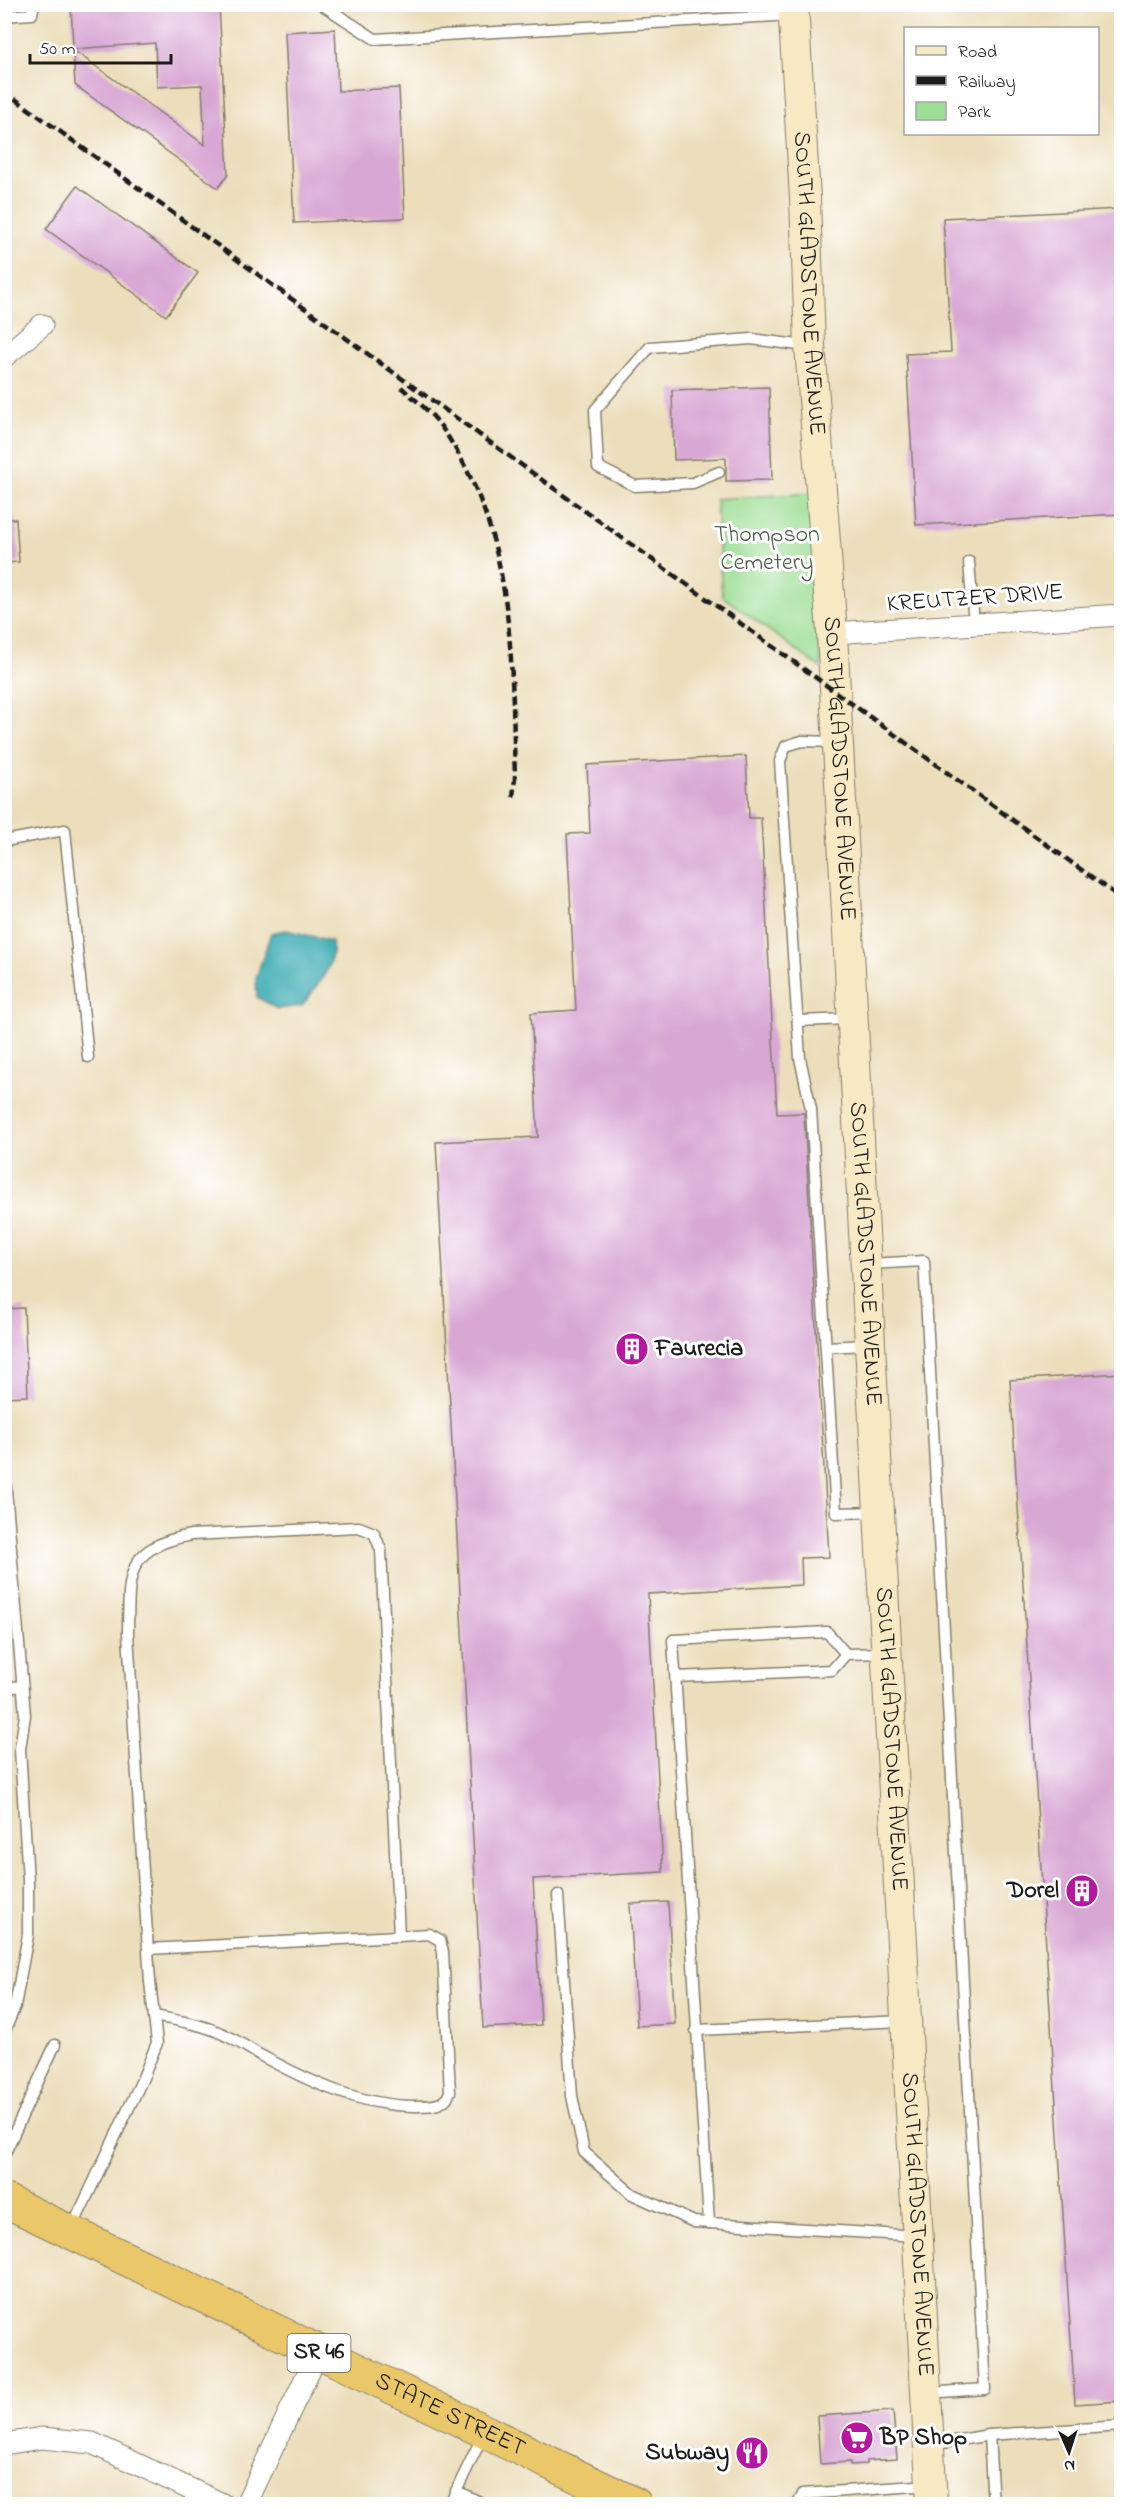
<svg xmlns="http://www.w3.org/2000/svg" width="1126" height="2509" font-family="'Indie Flower',sans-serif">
  <rect width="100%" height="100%" fill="#fff"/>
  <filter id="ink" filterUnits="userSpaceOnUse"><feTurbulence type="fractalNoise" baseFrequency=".0167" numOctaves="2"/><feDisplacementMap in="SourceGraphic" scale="12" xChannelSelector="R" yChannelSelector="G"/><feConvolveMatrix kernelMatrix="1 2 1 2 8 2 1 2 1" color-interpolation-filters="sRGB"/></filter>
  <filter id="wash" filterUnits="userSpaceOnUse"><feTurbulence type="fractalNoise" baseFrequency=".008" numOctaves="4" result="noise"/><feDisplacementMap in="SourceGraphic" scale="24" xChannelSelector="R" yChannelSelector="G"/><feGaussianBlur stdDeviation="1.35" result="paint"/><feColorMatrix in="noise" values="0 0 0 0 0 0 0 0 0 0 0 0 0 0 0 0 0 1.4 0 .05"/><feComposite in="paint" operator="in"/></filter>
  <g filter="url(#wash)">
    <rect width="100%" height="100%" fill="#ecdebb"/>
    <!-- green -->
    <path fill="#9cde94" stroke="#5c7d58" stroke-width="1.5" d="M813,493l8,175 -99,-72 -6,-97z"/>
    <!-- water -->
    <path fill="#3aabb3" stroke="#2b6468" stroke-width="1.5" d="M286,930l46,11c4,25 -16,46 -30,65l-25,3 -20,-12 -1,-19 15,-45z"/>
    <g id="blocks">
      <!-- building -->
      <g fill="#d8a7d4">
        <path d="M71,4h148l9,171 -10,13 -143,-103 -2,-35 132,95 -3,-60 -45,2 -2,-44 -82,6z"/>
        <path d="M335,29l3,62 61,-3 6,130 -111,5 -9,-191z"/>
        <path d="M77,186l121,87 -32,43 -120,-87z"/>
        <path d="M1120,209l2,305 -206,11 -10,-171 45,-2 -8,-134z"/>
        <path d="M769,387l3,93 -46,1v-23l-52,2 -2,-70z"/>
        <path d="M4,519h12l3,43 -15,1z"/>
        <path d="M746,756l3,62h12l16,296 27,-1 25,444 -28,1 1,27 -154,9 15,278 -130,7 8,146 -58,3 -47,-886 102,-5 -7,-124 45,-3 -9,-176 23,-1 -3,-68z"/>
        <path d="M24,1308l4,88 -24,1v-88z"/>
        <path d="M1122,1373v1028l-47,3 -65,-1024z"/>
        <path d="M668,1902l7,122 -38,2 -7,-122z"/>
        <path d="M893,2411l4,48 -31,2v3l-16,1v-3l-30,2 -3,-48z"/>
      </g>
    </g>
  </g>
  <g filter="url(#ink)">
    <use href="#blocks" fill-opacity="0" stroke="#847d6c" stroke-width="1.5"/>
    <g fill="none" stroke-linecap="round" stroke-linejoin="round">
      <defs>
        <g id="lane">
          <path d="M321,4l54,35 418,-24"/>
          <path d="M4,16l28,-2 2,-10"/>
          <path d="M719,472l-26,11 -58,3 -37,-19 -3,-57 55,-63 101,-8 56,7"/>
          <path d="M969,562l5,62"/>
          <path d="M836,742l-34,-1 -16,5 -6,15 20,297 11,51 25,404 41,-1"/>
          <path d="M4,841l61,-11 23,227"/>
          <path d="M798,1021l53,-2"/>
          <path d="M868,1264l56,-3 61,1128 -59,4"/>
          <path d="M826,1347l41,-2"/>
          <path d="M4,1466l21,249 -5,34 8,132v54l-13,71 -11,27"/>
          <path d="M676,1677l156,-7 14,-16"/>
          <path d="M4,1688l18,-2"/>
          <path d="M558,1895l14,201 12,56 48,42 62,28 223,14"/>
          <path d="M148,1949l251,-13"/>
          <path d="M696,2030l209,-9"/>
          <path d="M4,2155l51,-110"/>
          <path d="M709,2223l-36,-583 154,-8 19,22 39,-1"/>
          <path d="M72,2228l70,-148 15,-37 -7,-61 -22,-348c1,-59 -4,-86 63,-99l168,-8 15,6 7,17 18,386 30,-2 11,6 3,12 7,140c-5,15 -21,14 -35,14 -55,0 -107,-25 -155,-51 -14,-8 -28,-18 -44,-24 -19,-8 -41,-11 -62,-15"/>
          <path d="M989,2435l4,69"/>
          <path d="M931,2445l58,-10 133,-9"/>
          <path d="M456,2491l28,13"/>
          <path d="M450,2504l33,-69"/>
          <path d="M798,2504l5,-10 127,-9"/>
        </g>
        <g id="street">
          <path d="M4,357l38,-32"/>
          <path d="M832,633l290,-18"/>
          <path d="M4,2444l38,-6 50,5 130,61"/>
          <path d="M246,2504l72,-152"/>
        </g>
        <g id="secondary">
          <path id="s1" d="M793,4l12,194 5,148 22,287 100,1871"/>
        </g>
        <g id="highway">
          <path id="s2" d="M4,2200l631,304"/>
        </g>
      </defs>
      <!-- lane casing -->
      <use href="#lane" stroke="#847d6c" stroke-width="13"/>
      <!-- street casing -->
      <use href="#street" stroke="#847d6c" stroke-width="23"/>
      <!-- secondary casing -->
      <use href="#secondary" stroke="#847d6c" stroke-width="32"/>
      <!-- highway casing -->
      <use href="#highway" stroke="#847d6c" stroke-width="35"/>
      <!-- lane -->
      <use href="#lane" stroke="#fff" stroke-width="10"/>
      <!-- street -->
      <use href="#street" stroke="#fff" stroke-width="21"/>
      <!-- secondary -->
      <use href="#secondary" stroke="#f7e9c3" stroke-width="30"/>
      <!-- highway -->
      <use href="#highway" stroke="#eac769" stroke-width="33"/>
      <!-- rail -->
      <g stroke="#1c1c1c" stroke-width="4.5" stroke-dasharray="9 4.5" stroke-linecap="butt">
        <path d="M4,91l1118,808"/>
        <path d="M401,387c13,12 29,24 39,38 76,108 71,227 75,353l-2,19"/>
      </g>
    </g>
  </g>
  <!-- icons -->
  <defs>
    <symbol id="building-disc" viewBox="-11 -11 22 22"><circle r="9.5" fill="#b5179e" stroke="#fff"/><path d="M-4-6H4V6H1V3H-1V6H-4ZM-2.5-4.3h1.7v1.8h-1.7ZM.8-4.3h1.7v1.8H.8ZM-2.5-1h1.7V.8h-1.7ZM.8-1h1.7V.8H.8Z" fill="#fff"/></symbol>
    <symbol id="supermarket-disc" viewBox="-11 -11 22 22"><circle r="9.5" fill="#b5179e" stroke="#fff"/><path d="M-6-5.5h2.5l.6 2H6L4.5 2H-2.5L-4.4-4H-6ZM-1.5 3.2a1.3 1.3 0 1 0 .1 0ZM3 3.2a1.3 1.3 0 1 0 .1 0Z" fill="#fff"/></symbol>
    <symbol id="restaurant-disc" viewBox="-11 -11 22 22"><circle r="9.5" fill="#b5179e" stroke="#fff"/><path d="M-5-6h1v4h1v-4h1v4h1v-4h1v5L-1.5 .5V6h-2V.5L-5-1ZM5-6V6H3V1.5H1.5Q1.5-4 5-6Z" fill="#fff"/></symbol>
  </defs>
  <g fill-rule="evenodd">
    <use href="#building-disc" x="613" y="1330" width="38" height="38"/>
    <use href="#building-disc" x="1063" y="1872" width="38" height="38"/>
    <use href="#supermarket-disc" x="838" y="2419" width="38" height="38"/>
    <use href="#restaurant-disc" x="733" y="2434" width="38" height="38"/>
  </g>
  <g text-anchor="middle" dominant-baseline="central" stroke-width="6" stroke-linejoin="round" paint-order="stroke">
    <!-- shield labels -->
    <rect fill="#fff" stroke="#606060" stroke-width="1.5" x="287.5" y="2334" width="63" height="38" rx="4.5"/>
    <g font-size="22" font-weight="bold" fill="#1c1c1c">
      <text x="319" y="2353">SR 46</text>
    </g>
    <!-- street labels -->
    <g font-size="24" fill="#1c1c1c" stroke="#fff">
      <text stroke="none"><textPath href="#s1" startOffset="280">SOUTH GLADSTONE AVENUE</textPath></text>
      <text transform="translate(975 599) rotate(-4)">KREUTZER DRIVE</text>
      <text stroke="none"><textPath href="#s1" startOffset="766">SOUTH GLADSTONE AVENUE</textPath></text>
      <text stroke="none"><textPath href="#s1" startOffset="1252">SOUTH GLADSTONE AVENUE</textPath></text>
      <text stroke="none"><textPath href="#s1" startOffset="1738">SOUTH GLADSTONE AVENUE</textPath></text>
      <text stroke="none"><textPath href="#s1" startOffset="2224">SOUTH GLADSTONE AVENUE</textPath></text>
      <text stroke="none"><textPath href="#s2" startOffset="495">STATE STREET</textPath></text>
    </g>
    <!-- park labels -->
    <g font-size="24" fill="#496046" stroke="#fff">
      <text x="767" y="535">Thompson<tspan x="767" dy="28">Cemetery</tspan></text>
    </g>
    <!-- poi labels -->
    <g font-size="24" font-weight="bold" fill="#1c1c1c" stroke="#fff" text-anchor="start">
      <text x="655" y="1349">Faurecia</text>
      <text x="1059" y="1891" text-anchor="end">Dorel</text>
      <text x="880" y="2438">BP Shop</text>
      <text x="729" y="2453" text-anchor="end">Subway</text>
    </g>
  </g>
  <!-- margin -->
  <rect width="1126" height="2509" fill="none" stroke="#fff" stroke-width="24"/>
  <!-- legend -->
  <rect x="904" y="27" width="195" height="108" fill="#ffffff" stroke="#a4a4a4" stroke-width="1.5"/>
  <rect x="916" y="46" width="30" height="9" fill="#f7e9c3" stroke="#a4a4a4" stroke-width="1.5"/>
  <text x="958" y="57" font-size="18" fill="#1c1c1c">Road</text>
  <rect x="916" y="76" width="30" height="9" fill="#1c1c1c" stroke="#a4a4a4" stroke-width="1.5"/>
  <text x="958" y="87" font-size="18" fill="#1c1c1c">Railway</text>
  <rect x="916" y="102" width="30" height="18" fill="#9cde94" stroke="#a4a4a4" stroke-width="1.5"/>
  <text x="958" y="117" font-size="18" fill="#1c1c1c">Park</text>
  <!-- north arrow -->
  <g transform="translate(1069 2452) rotate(177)" stroke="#ffffff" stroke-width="4.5" paint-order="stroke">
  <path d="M0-4.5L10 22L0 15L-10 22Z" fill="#1c1c1c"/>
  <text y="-9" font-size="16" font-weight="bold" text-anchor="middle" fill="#1c1c1c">N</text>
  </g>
  <!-- scale -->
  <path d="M30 54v9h141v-9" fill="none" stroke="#1c1c1c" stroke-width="3"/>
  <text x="39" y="54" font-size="18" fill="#1c1c1c" stroke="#ffffff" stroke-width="4.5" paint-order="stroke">50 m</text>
</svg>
